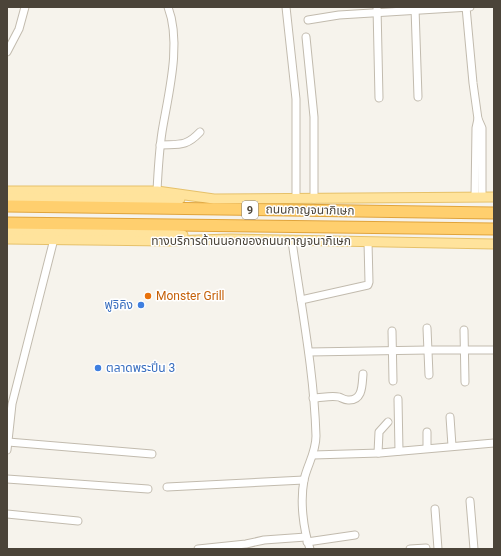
<svg xmlns="http://www.w3.org/2000/svg" width="501" height="556" font-family="Roboto,'Noto Sans Thai',sans-serif">
  <rect width="100%" height="100%" fill="#f6f3ec"/>
  <g fill="none" stroke-linecap="round" stroke-linejoin="round">
    <defs>
      <g id="minor">
        <path d="M286,7l10,92v99"/>
        <path d="M377,7l2,91"/>
        <path d="M466,7l7,76 5,36 4,9v69"/>
        <path d="M415,8l3,89"/>
        <path d="M308,20l31,-5 131,-8"/>
        <path d="M306,37l8,80v82"/>
        <path d="M7,52l12,-23 6,-22"/>
        <path d="M160,145c19,-1 26,2 40,-13"/>
        <path d="M157,191c1,-20 2,-39 5,-59 6,-37 20,-88 6,-125"/>
        <path d="M475,197l1,-69 2,-9"/>
        <path d="M292,241c9,65 22,129 24,195 0,17 -9,29 -12,44 -4,21 -1,48 6,69"/>
        <path d="M301,300l67,-15 1,-3 -1,-40"/>
        <path d="M427,328l2,47"/>
        <path d="M464,330l1,52"/>
        <path d="M392,331l1,50"/>
        <path d="M309,352l119,-2h66"/>
        <path d="M313,398c8,0 18,-3 26,-1 3,1 5,3 9,3 15,1 14,-15 15,-26"/>
        <path d="M398,399l1,52"/>
        <path d="M450,417l2,29"/>
        <path d="M427,432v16"/>
        <path d="M8,442l144,12"/>
        <path d="M7,450l5,-46 42,-165"/>
        <path d="M378,453l1,-21 9,-10"/>
        <path d="M313,455l67,-2 114,-10"/>
        <path d="M7,479l141,10"/>
        <path d="M167,487l137,-7"/>
        <path d="M470,501l4,48"/>
        <path d="M435,509l3,40"/>
        <path d="M7,514l71,7"/>
        <path d="M307,542l48,-7"/>
        <path d="M198,549l48,-5 18,-4 42,-3"/>
        <path d="M410,549l16,-1"/>
      </g>
      <g id="major">
        <path d="M7,191h150l57,8 280,-2"/>
        <path d="M7,198l173,1"/>
        <path d="M7,231l150,2 26,2"/>
        <path d="M7,239l160,2 63,-2 264,5"/>
      </g>
      <g id="highway">
        <path d="M7,206l487,7"/>
        <path d="M7,223l487,6"/>
      </g>
    </defs>
    <!-- minor casing -->
    <use href="#minor" stroke="#c2bbae" stroke-width="9"/>
    <!-- major casing -->
    <use href="#major" stroke="#e6c16a" stroke-width="11"/>
    <!-- highway casing -->
    <use href="#highway" stroke="#e0a43c" stroke-width="13"/>
    <!-- minor -->
    <use href="#minor" stroke="#fff" stroke-width="7"/>
    <!-- major -->
    <use href="#major" stroke="#ffe39c" stroke-width="9"/>
    <!-- highway -->
    <use href="#highway" stroke="#ffcf6e" stroke-width="11"/>
  </g>
  <!-- markers -->
  <circle fill="#e8710a" stroke="#fff" stroke-width="1.5" cx="148" cy="296" r="4"/>
  <g fill="#3f7fe0" stroke="#fff" stroke-width="1.5">
    <circle cx="141" cy="305" r="4"/>
    <circle cx="98" cy="368" r="4"/>
  </g>
  <g text-anchor="middle" dominant-baseline="central" stroke-width="3" stroke-linejoin="round" paint-order="stroke">
    <!-- shield labels -->
    <rect fill="#fff" stroke="#817c74" stroke-width="1" x="242" y="201" width="16" height="18" rx="3"/>
    <g font-size="11" font-weight="bold" fill="#4b4439">
      <text x="250" y="210">9</text>
    </g>
    <!-- street labels -->
    <g font-size="12" fill="#4b4439" stroke="#fff">
      <text transform="translate(310 210) rotate(1)">ถนนกาญจนาภิเษก</text>
      <text x="251" y="241">ทางบริการด้านนอกของถนนกาญจนาภิเษก</text>
    </g>
    <!-- food labels -->
    <g font-size="12" fill="#c56008" stroke="#fff" text-anchor="start">
      <text x="156" y="296">Monster Grill</text>
    </g>
    <!-- shop labels -->
    <g font-size="12" fill="#366cbe" stroke="#fff" text-anchor="end">
      <text x="133" y="305">ฟูจิคิง</text>
      <text x="106" y="368" text-anchor="start">ตลาดพระปิ่น 3</text>
    </g>
  </g>
  <!-- border -->
  <rect width="501" height="556" fill="none" stroke="#4b4439" stroke-width="16"/>
</svg>
